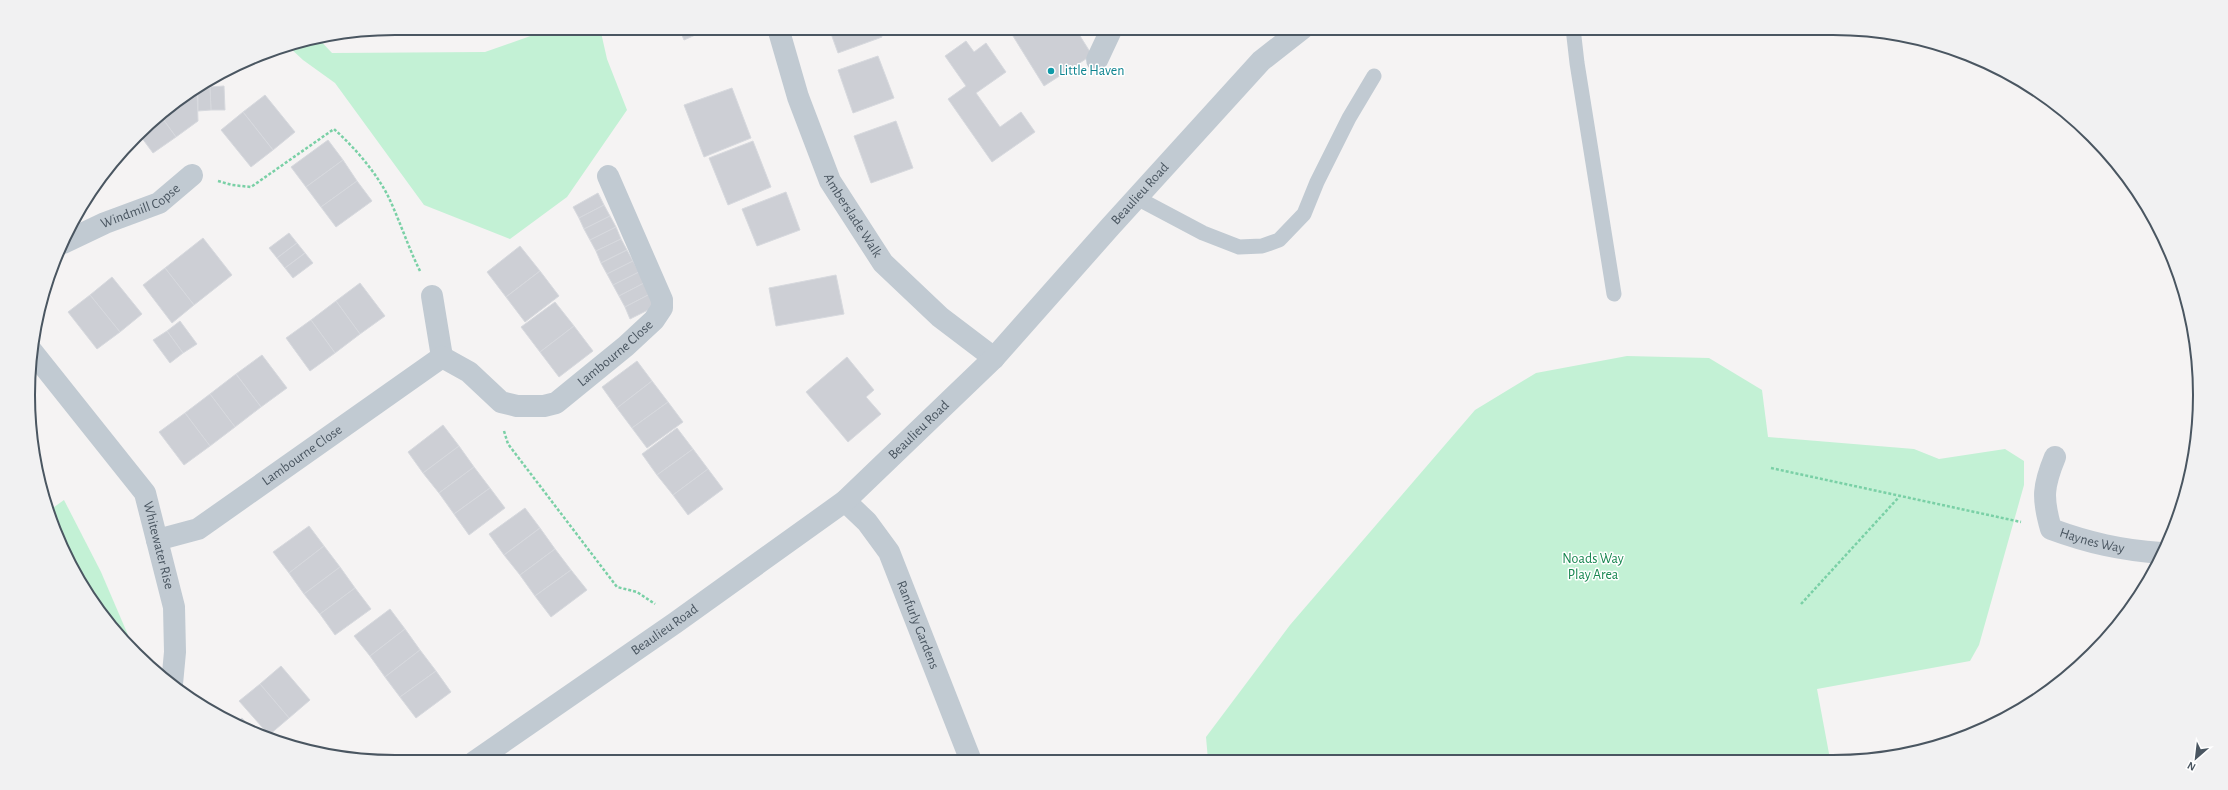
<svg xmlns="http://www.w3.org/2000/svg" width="2228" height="790" font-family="'Alegreya Sans',sans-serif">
  <rect width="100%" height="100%" fill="#f5f3f3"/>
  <!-- green -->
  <g fill="#c3f1d5">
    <path d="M553,28h47l7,31 20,51 -60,87 -57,42 -86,-34 -89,-122 -32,-23 -15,-14 29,-9 15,16 153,-1z"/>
    <path d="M1627,356l82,2 53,32 6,47 146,12 25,10 66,-10 19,12v24l-45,160 -9,16 -153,28 13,70 -622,1 -2,-23 84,-112 185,-215 61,-37z"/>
    <path d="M64,500l37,72 36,84 -47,-57 -40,-89z"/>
  </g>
  <!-- building -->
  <g fill="#cdcfd5" stroke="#d7d9de">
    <path d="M679,28h32l-27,12z"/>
    <path d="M829,28h50l3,9 -44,16z"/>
    <path d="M1008,28h67l17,27 -48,31z"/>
    <path d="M966,41l8,11 12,-9 20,29 -30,21 24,34 21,-15 14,20 -43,30 -44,-63 18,-13 -21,-30z"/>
    <path d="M878,56l16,42 -41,15 -15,-43z"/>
    <path d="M224,86l1,24h-14l-1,-23z"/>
    <path d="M204,87h6l1,23 -13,1v-20z"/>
    <path d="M732,88l19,50 -47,19 -20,-52z"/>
    <path d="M197,92l1,29 -22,16 -16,-22z"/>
    <path d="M265,95l30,37 -22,18 -30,-38z"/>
    <path d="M243,112l30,38 -22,17 -30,-37z"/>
    <path d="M160,115l16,22 -23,16 -14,-19 14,-15z"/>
    <path d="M896,121l17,47 -42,15 -17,-47z"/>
    <path d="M328,140l15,20 -37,27 -15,-20z"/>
    <path d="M753,141l18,46 -43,18 -19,-47z"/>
    <path d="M343,160l14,21 -36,26 -15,-20z"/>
    <path d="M357,181l15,20 -36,26 -15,-20z"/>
    <path d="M786,192l14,38 -43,16 -15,-37z"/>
    <path d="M598,193l6,12 -25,13 -6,-11z"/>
    <path d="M604,205l6,11 -26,13 -5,-11z"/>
    <path d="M610,216l6,11 -26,13 -6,-11z"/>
    <path d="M616,227l5,12 -25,12 -6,-11z"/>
    <path d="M289,233l8,10 -20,15 -8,-10z"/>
    <path d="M203,238l29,37 -38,30 -29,-37z"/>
    <path d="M621,239l6,11 -26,13 -5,-12z"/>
    <path d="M297,243l8,10 -20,15 -8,-10z"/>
    <path d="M520,246l20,25 -34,26 -19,-25z"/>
    <path d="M627,250l6,11 -26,13 -6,-11z"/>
    <path d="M305,253l8,10 -20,15 -8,-10z"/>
    <path d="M633,261l6,11 -26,13 -6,-11z"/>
    <path d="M165,268l29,37 -22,18 -29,-38z"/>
    <path d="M540,271l19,25 -34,26 -19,-25z"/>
    <path d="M639,272l5,11 -25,13 -6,-11z"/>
    <path d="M836,275l8,39 -68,12 -7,-38z"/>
    <path d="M112,277l30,37 -22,18 -30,-37z"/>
    <path d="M360,283l25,33 -25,18 -24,-33z"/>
    <path d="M644,283l6,11 -25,13 -6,-11z"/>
    <path d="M650,294l6,12 -26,13 -5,-12z"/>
    <path d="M90,295l30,37 -23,17 -29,-37z"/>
    <path d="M336,301l24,33 -25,19 -24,-33z"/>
    <path d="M555,302l19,24 -34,26 -19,-25z"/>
    <path d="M311,320l24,33 -25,18 -24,-33z"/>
    <path d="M180,321l17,23 -14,9 -16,-22z"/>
    <path d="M574,326l19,25 -34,26 -19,-25z"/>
    <path d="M167,331l16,22 -13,10 -17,-23z"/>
    <path d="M262,355l25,33 -26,19 -25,-33z"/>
    <path d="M847,357l27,33 -8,7 15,17 -33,28 -42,-50z"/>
    <path d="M637,361l15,20 -35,27 -15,-21z"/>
    <path d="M236,374l25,33 -26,20 -25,-33z"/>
    <path d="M652,381l16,21 -36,26 -15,-20z"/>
    <path d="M210,394l25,33 -25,19 -25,-33z"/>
    <path d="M668,402l15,20 -36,26 -15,-20z"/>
    <path d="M185,413l25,33 -26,19 -25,-33z"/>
    <path d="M443,425l16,21 -36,27 -15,-21z"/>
    <path d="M677,428l16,21 -36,26 -15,-21z"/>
    <path d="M459,446l15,21 -35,26 -16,-20z"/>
    <path d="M693,449l15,20 -35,26 -16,-20z"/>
    <path d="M474,467l16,21 -36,26 -15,-21z"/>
    <path d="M708,469l15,20 -35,26 -15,-20z"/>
    <path d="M490,488l15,20 -36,27 -15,-21z"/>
    <path d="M525,508l15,20 -36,27 -15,-21z"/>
    <path d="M309,526l15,20 -35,27 -16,-21z"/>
    <path d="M540,528l15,21 -35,26 -16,-20z"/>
    <path d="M324,546l16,21 -36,27 -15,-21z"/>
    <path d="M555,549l16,21 -36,26 -15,-21z"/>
    <path d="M340,567l15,21 -35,26 -16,-20z"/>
    <path d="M571,570l16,20 -36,27 -16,-21z"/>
    <path d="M355,588l16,21 -36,26 -15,-21z"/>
    <path d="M390,609l15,20 -35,27 -16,-20z"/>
    <path d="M405,629l15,21 -35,27 -15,-21z"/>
    <path d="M420,650l16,21 -36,26 -15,-20z"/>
    <path d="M281,666l29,34 -21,18 -29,-34z"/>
    <path d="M436,671l15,21 -35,26 -16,-21z"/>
    <path d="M260,684l29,34 -20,17 -30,-34z"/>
    <path d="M242,718l8,9 -12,-6z"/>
  </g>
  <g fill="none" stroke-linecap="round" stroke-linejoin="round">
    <!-- path -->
    <g stroke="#7ad0a6" stroke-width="2.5" stroke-dasharray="3 2" stroke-linecap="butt">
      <path d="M218,181l14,4 19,2 83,-58c21,19 41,42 54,67 12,25 20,51 32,75"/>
      <path d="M504,431l4,13 109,143 20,5 18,12"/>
      <path d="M1771,468l250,54"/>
      <path d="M1801,604l98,-107"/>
    </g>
    <!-- service -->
    <g stroke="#c1cad2" stroke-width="15">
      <path d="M1573,28l4,35 37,231"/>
      <path d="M1137,198l66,35 36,14 23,-1 17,-6 25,-26 13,-32 32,-64 25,-42"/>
    </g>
    <!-- minor -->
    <g stroke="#c1cad2" stroke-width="22">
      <path id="s1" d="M778,28l20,69 32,84 53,82 57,54 54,41"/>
      <path d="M1097,60l15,-32"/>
      <path id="s2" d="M63,243l42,-20 54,-20 33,-28"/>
      <path d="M432,296l10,61"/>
      <path id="s3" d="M31,350l114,143 29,114 1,45 -3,32"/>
      <path id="s4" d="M2055,457c-12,29 -13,41 -4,72 38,14 70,21 110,24"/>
      <path id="s5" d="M845,501l22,21 22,30 82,209"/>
      <path id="s6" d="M157,540l41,-11 244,-172 27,15 32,30 16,4h27l12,-3 70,-57 28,-26 8,-12v-8l-54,-124"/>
    </g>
    <!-- tertiary -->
    <path stroke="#c1cad2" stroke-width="22" id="s7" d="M474,762l201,-139 170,-122 149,-143 116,-131 151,-166 42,-33"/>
  </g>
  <!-- markers -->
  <circle fill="#0f9aa8" stroke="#fff" stroke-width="1.5" cx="1051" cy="71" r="4"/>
  <g text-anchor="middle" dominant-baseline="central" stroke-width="3" stroke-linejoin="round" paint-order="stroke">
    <!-- culture labels -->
    <g font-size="14" fill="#0d838f" stroke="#fff" text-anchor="start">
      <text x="1059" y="71">Little Haven</text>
    </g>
    <!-- street labels -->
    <g font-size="14" fill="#4a5661" stroke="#fff">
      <text stroke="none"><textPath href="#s7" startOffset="880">Beaulieu Road</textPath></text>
      <text stroke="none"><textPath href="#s2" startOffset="86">Windmill Copse</textPath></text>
      <text stroke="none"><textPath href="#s1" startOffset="203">Amberslade Walk</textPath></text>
      <text stroke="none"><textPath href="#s6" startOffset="549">Lambourne Close</textPath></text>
      <text stroke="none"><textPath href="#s7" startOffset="556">Beaulieu Road</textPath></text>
      <text stroke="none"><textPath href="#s6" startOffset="170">Lambourne Close</textPath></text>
      <text stroke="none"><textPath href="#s4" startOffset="117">Haynes Way</textPath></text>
      <text stroke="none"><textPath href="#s3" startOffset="237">Whitewater Rise</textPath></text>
      <text stroke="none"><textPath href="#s5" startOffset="146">Ranfurly Gardens</textPath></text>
      <text stroke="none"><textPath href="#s7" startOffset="232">Beaulieu Road</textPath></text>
    </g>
    <!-- park labels -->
    <g font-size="14" fill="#17864f" stroke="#fff">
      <text x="1593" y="559">Noads Way<tspan x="1593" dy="16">Play Area</tspan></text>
    </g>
  </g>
  <!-- crop -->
  <path d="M0 0H2228V790H0ZM395 35H1833A360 360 0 0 1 2193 395V395A360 360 0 0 1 1833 755H395A360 360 0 0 1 35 395V395A360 360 0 0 1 395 35Z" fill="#f1f1f2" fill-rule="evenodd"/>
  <path fill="none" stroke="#4a5661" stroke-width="2" d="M395 35H1833A360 360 0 0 1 2193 395V395A360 360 0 0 1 1833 755H395A360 360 0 0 1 35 395V395A360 360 0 0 1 395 35Z"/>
  <!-- north arrow -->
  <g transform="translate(2196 758) rotate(208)" stroke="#ffffff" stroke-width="3" paint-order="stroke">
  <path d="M0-3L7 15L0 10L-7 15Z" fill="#4a5661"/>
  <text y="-6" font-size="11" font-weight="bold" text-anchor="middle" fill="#4a5661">N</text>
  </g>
</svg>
